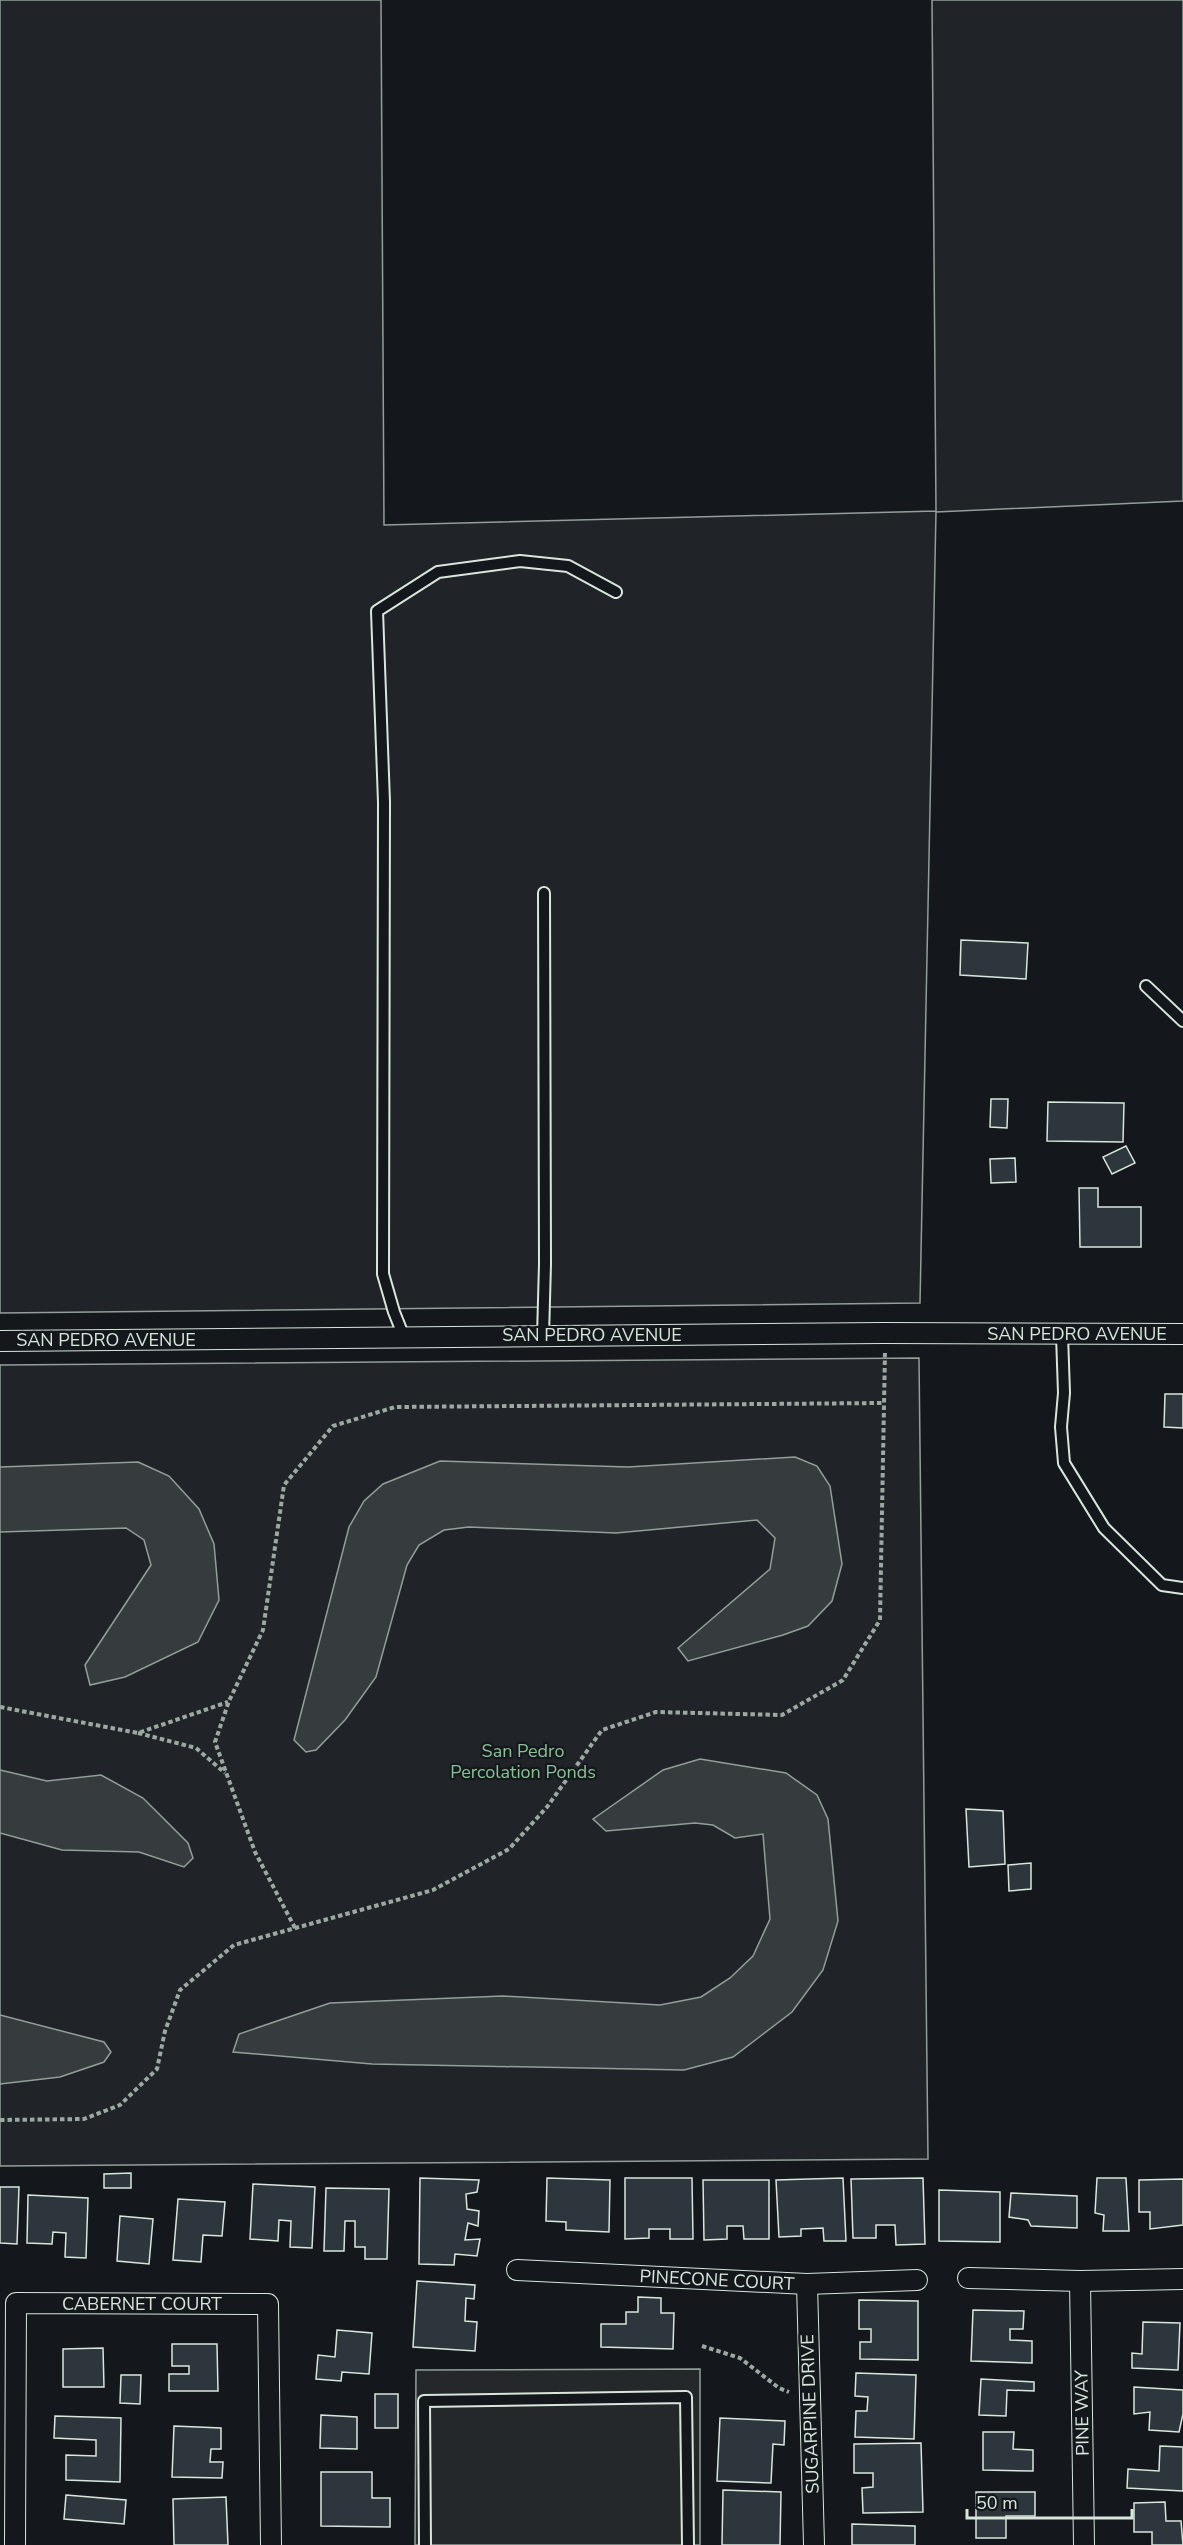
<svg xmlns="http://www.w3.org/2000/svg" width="1183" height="2545" font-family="'Nunito Sans',sans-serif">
  <rect width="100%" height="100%" fill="#14181c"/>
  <!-- green -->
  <g fill="#202428" stroke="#939e99" stroke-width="1.5">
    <path d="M0,0h381l3,525 552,-14 -4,-511h251v501l-247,11 -16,791 -920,10z"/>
    <path d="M919,1358l9,801 -928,7v-801z"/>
  </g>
  <!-- parking -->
  <path fill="#24282b" stroke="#939e99" stroke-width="1.5" d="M700,2369v176h-285l1,-175z"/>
  <!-- water -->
  <g fill="#363b3e" stroke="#939e99" stroke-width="1.5">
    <path d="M795,1457l22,9 13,20 12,78 -10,37 -24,25 -25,9 -95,26 -10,-13 92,-79 5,-31 -18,-18 -141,13 -147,-6 -25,3 -25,15 -12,20 -31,112 -31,43 -29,30 -10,2 -12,-12 55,-213 15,-26 19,-17 57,-23 188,6z"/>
    <path d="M138,1462l31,14 30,33 15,35 5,56 -21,42 -73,35 -35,8 -5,-20 66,-100 -7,-25 -18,-12 -126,4v-65z"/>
    <path d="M700,1759l86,14 31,22 11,24 10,102 -15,49 -31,42 -59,45 -49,13 -312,-6 -139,-12 6,-18 91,-31 173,-7 157,9 41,-8 29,-19 23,-22 17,-37 -7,-85 -28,4 -22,-13 -18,-2 -89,8 -13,-12 70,-49z"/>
    <path d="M0,1770l47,11 54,-6 42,23 45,45 5,15 -9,9 -45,-15 -77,-2 -62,-17z"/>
    <path d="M0,2015l104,27 7,10 -7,10 -44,15 -60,7z"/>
  </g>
  <!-- building -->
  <g fill="#2c363c" stroke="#d8e6dc" stroke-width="1.5">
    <path d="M961,940l67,3 -2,36 -66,-4z"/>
    <path d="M991,1099h17l-1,29 -17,-1z"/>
    <path d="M1048,1102l76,1 -1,39 -76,-1z"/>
    <path d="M1126,1146l9,17 -23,11 -9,-17z"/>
    <path d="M1015,1158l1,24 -25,1 -1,-24z"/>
    <path d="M1079,1188h19v19h43v40h-61z"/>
    <path d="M1165,1394h18v34l-19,-1z"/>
    <path d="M966,1809l37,2 2,53 -36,3z"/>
    <path d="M1031,1863v26l-22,2 -1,-26z"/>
    <path d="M131,2173v15h-27v-14z"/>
    <path d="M420,2178l59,2 -2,12 -11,2 1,15 12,2 -1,15 -10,-3 -3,17 15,-1 -3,17 -22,-2 -1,11 -35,-1z"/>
    <path d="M547,2178l63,2 -1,52 -43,-2v-8l-20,-1z"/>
    <path d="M625,2178h67l1,61h-23v-10h-21v9l-24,1z"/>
    <path d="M843,2178l3,63h-22l-1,-13 -22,1v7l-22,1 -3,-57z"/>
    <path d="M923,2178l2,66 -29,1 -1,-20h-19v13h-23l-2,-59z"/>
    <path d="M1097,2178h29l3,53h-26l1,-16 -9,-2z"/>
    <path d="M1183,2179v46l-33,4v-17h-11v-32z"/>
    <path d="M703,2180h66v59h-25l-1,-13h-16v13l-23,1z"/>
    <path d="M253,2184l62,3 -3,61 -22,-1 1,-26 -12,-1 -1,21 -28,-2z"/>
    <path d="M0,2187h19l-2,57 -17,-1z"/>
    <path d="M326,2188l63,1 -2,70h-22v-12h-10v-26h-10l-1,30h-20z"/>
    <path d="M939,2190l61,2v50l-61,-1z"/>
    <path d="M1011,2193l66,3v32l-46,-2 -3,-6 -19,-3z"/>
    <path d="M28,2195l60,3 -2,60 -21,-1 1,-24 -13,-1 -1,12 -25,-1z"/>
    <path d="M178,2199l47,3 -3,34 -19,-1 -2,27 -28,-2z"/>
    <path d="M120,2216l33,3 -4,45 -32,-3z"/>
    <path d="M417,2281l58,4 -1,14 -8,-1 -1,23 12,1 -2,29 -62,-4z"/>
    <path d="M638,2297l23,1v15h13l-1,36 -72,-2v-23h25v-12h12z"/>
    <path d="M859,2300l59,1v59l-58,-1v-17h11v-13h-12z"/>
    <path d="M973,2310l51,1 -1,18h-13v11l22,1v22l-61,-2z"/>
    <path d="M1143,2322l37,1 -2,47 -46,-2v-15l10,1z"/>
    <path d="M337,2330l35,3 -3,41 -27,-2 -1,9 -25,-2 2,-24 17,2z"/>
    <path d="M172,2344h45l1,47h-49v-17h20v-8h-17z"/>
    <path d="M103,2348l1,39h-41v-38z"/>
    <path d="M856,2373l60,2 -2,64 -59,-2 1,-26h11l1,-14 -13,-1z"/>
    <path d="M121,2375h20l-1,29 -20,-1z"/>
    <path d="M981,2379l53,3v9l-27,-1 -1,26 -27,-1z"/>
    <path d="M1134,2387l49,3v24l-4,18 -30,-2 1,-18 -16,2z"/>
    <rect x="375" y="2394" width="23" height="34"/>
    <path d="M321,2415l36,2v32l-37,-1z"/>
    <path d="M55,2416l66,2 -1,64 -54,-2v-25l30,1v-16l-42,-2z"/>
    <path d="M720,2418l65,3 -1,24 -11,-1 -2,39 -54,-2z"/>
    <path d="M174,2426l47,2v21h-10l-1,13h13l-1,16 -50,-1z"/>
    <path d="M983,2432h31l-1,17 20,1v21l-50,-1z"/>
    <path d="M921,2443l2,69 -60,1 -1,-25 11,-1v-14h-19v-29z"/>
    <path d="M1160,2446l23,1v44l-56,-3 1,-19 31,2z"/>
    <path d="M321,2472h51v26h18v29l-69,-1z"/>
    <path d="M723,2490l58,2 -1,53h-58z"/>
    <path d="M976,2492h59v24h-29v22h-30z"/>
    <path d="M66,2495l60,5 -2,24 -60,-5z"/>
    <path d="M226,2497l2,48h-54l-1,-46z"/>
    <path d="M1165,2502l1,19h15l2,24h-31v-13h-18v-29z"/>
    <path d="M852,2524l63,2v19h-63z"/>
  </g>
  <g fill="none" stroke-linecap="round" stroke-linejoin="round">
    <defs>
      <g id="lane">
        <path d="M1146,986l37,35"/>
        <path d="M1062,1335l2,58 -3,34 3,36 40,65 58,57 21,3"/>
        <path d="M543,1336l2,-72 -1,-371"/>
        <path d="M404,1337l-10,-25 -11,-38 1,-472 -7,-191 61,-39 82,-11 48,5 48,26"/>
        <path d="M425,2545l-1,-144 262,-4 2,148"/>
      </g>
      <g id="street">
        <path d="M0,1341l883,-8 300,1"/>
        <path d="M517,2270l290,14 110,-4"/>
        <path d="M968,2278l112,3 103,-2"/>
        <path d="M1080,2281l4,264"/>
        <path d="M807,2284l7,261"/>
        <path d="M15,2545l1,-242 252,1 3,241"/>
      </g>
    </defs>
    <!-- lane casing -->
    <use href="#lane" stroke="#d8e6dc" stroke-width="14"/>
    <!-- street casing -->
    <use href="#street" stroke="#d8e6dc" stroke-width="22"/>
    <!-- path -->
    <g stroke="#9da8a2" stroke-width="4" stroke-dasharray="4.5 3" stroke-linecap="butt">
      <path d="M0,1707l138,26 90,-31"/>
      <path d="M138,1733l58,15 29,25"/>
      <path d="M295,1928l-40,-76 -40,-110 14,-41 34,-71 21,-145 49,-59 62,-19 489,-4"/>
      <path d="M0,2120l84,-1 36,-14 37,-36 8,-38 15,-41 54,-45 199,-55 76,-41 38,-42 55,-77 54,-18 126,3 61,-35 37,-60 5,-269"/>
      <path d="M702,2346l38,12 39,30 10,4"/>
    </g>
    <!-- lane -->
    <use href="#lane" stroke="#14181c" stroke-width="10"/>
    <!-- street -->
    <use href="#street" stroke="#14181c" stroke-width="20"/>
  </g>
  <g text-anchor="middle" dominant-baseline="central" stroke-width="4.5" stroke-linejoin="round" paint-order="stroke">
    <!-- street labels -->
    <g font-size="18" fill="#d8e6dc" stroke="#14181c">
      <text x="1077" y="1334">SAN PEDRO AVENUE</text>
      <text x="592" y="1335">SAN PEDRO AVENUE</text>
      <text x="106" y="1340">SAN PEDRO AVENUE</text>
      <text transform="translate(717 2280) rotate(3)">PINECONE COURT</text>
      <text x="142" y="2304">CABERNET COURT</text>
      <text transform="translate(1082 2413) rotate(-91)">PINE WAY</text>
      <text transform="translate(810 2414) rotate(-92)">SUGARPINE DRIVE</text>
    </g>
    <!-- park labels -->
    <g font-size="18" fill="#8ac095" stroke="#14181c">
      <text x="523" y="1751">San Pedro<tspan x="523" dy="21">Percolation Ponds</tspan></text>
    </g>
  </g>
  <!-- scale -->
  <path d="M967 2509v9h165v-9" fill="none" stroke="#d8e6dc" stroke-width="3"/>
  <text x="976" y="2509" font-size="18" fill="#d8e6dc" stroke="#14181c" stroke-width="4.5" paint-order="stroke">50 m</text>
</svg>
